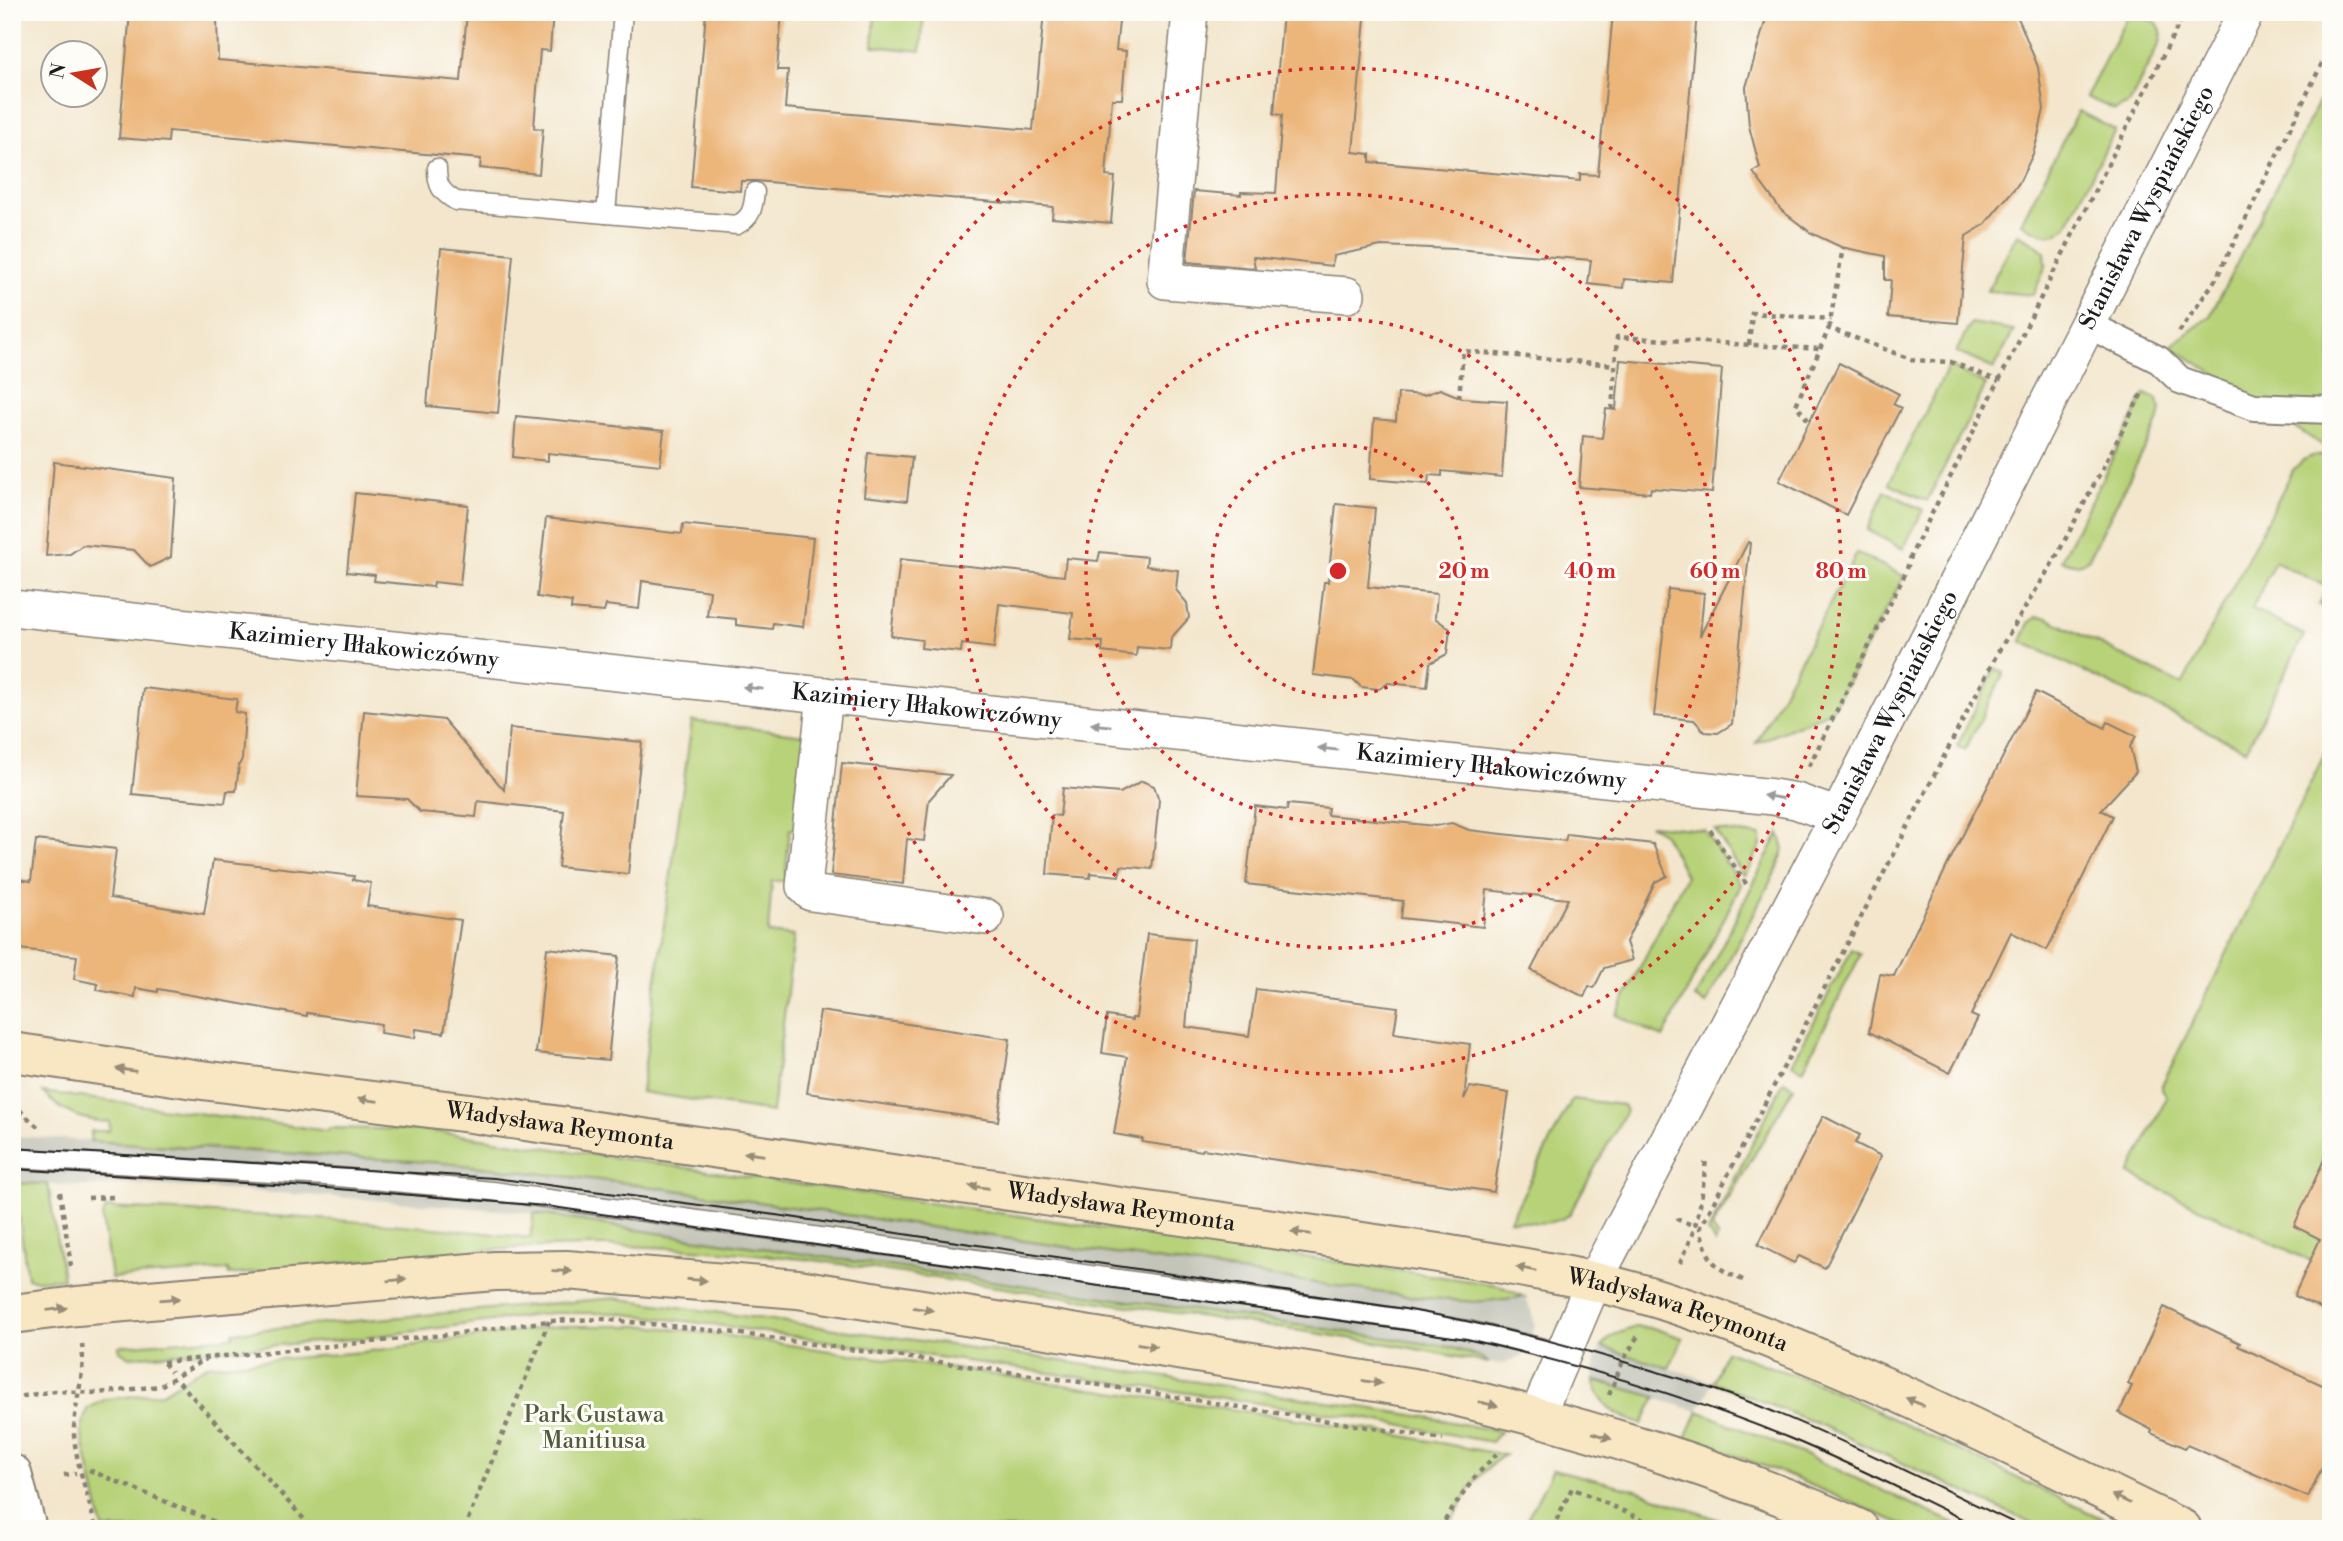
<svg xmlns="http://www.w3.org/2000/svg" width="2343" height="1541" font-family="'Libre Bodoni',serif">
  <rect width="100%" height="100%" fill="#fdfcf7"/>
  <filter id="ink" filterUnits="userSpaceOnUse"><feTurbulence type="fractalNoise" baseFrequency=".0143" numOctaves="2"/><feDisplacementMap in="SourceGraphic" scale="14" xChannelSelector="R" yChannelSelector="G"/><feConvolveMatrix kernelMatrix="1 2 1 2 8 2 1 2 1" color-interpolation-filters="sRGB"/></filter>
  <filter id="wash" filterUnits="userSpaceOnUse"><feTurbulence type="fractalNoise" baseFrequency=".00686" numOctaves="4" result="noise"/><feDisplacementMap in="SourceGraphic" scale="28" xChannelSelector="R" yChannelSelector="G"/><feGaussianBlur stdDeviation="1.57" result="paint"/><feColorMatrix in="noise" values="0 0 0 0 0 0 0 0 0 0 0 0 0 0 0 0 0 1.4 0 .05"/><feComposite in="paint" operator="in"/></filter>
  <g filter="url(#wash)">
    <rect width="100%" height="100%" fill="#f3e6cc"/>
    <!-- industrial -->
    <g fill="#c4c5b9">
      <path d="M12,1136l432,27 182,20 778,113 71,6 49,-5 7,13 4,15 -10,27 -5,6 -18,6 -13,-1 -9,-6 -30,-10 -820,-118 -96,-16 -210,-17 -194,-12 -27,3 -91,-4z"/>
      <path d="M1601,1347l68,21 44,14 -15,29 -105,-31 2,-21z"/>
    </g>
    <!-- green -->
    <g fill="#b7d278" stroke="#6a774a" stroke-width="2">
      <path d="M875,12h49l-3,39 -48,-5z"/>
      <path d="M2127,17c17,2 38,1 34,23l-32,64 -14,6 -29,-13z"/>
      <path d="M2331,78v373l-160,-105 39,-30z"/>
      <path d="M2078,111l37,19 -48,95c-13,17 -31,7 -46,-2z"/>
      <path d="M2017,234l16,8 12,10 1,14 -13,29 -46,-4z"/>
      <path d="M1971,323l43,7 -20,39 -38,-17z"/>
      <path d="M1949,366l37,19 -59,116 -38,-18z"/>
      <path d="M2145,394l12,5 4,10 -2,11 -70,138c-10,8 -16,7 -28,2z"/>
      <path d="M2319,455l12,3v153l-12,-6 8,-18 -52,-26 -23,48 52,26 -58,115 -225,-109 8,-18 8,-6 10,1 135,67 111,-215c8,-9 14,-14 26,-15z"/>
      <path d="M1885,491l38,19 -20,39 -36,-19z"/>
      <path d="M1857,553l47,23 -71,132 -15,9 -62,26z"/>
      <path d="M1995,668l9,5 -39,77 -8,-4z"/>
      <path d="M692,721l121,15 -10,94 -13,-1 -5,52h-13l-4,52 26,3 -22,176 -131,-20z"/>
      <path d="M2331,741v530l-202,-97 38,-77 -6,-10z"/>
      <path d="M1649,825l55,5 37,55 -78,153 -47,-23 70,-139 -22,-42z"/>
      <path d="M1715,830l46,6v9l-15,29 -3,1z"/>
      <path d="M1779,833l5,16 -6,18 -72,137 -11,-6z"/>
      <path d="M1852,949l9,5 -58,116 -11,-6z"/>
      <path d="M1784,1081l10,6 -82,140 6,10 -3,6 -7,-11z"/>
      <path d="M43,1092l285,39 1,-3 96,2 1073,155 26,12 -49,5 -71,-6 -778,-113 -182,-20 -354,-22 1,-10h18l1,-9c-27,-1 -49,-9 -67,-30z"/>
      <path d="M1572,1099l51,6 3,6 -57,104c-18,12 -39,7 -59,5z"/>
      <path d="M15,1183l33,1 15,95 -30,1 -6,-2z"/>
      <path d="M106,1208c142,6 284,13 424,30l4,-25 96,16 820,118 30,10 9,6 -93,-18 -583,-85c-74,-8 -149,-15 -223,-14 -121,1 -241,17 -361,29l-1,-5 -117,8 -9,-60z"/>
      <path d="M614,1298l421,59 397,61 68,14 -9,10 -129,-24 -653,-94 -92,-11h-66l-187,25 -234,19 -11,-7v-4l114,-9v-5z"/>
      <path d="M559,1326h88l60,7 653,95 145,27c-29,16 -42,46 -57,74h-1345l-22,-98 6,-22 19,-10 56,-6 45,-28 156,-13z"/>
      <path d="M1636,1327l17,1 30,10 -14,30 -68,-21 12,-12z"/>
      <path d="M1726,1351l94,33 304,145h-80l-221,-103 -110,-44z"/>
      <path d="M1593,1380l63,17 -14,27c-25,-8 -42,-17 -49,-44z"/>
      <path d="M1698,1411l107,44 161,74h-53l-133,-57 -94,-34z"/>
      <path d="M1553,1469l83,21 108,39h-222z"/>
    </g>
    <g id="blocks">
      <!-- building -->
      <g fill="#ecb579">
        <path d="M130,12h78l-1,5 10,1 1,42 243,21 6,-69h86l-3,39 -10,-1 -6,78 9,1 -4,45 -59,-6 1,-9 -312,-28 -1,11 -49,-4z"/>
        <path d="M706,12h76l-5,58h11l-3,38 248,22 11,-118h76l-4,38 10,1 -4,48h-10l-6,77 9,1 -4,46 -59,-5 1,-11 -297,-26h-15l-1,10 -49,-4z"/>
        <path d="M1283,12h74l-1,5 9,1 -12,134 17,2v8l210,19v-7l18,1 15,-163h84l-24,271 -49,-4 -1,9 -35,-4 3,-24 -136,-11 -74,-3 -48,10 -1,10 -79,-9 2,11 -68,-6 7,-71 47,4v-3l35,1 6,-78 -8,-1z"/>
        <path d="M1768,12h245l6,8 19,47 6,42 -6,27 -5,18 -14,29 -35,42 -18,11 -8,87 -70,-6 3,-37h-6v-24l-44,-9 -30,-14 -30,-23 -28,-38 7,-4 -11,-42 -3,-39z"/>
        <path d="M441,248l72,7 -15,158 -71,-7z"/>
        <path d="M1620,360l102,9 -10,124 -61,-5 -1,5 -71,-6 4,-51 19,2 4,-29 10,1z"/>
        <path d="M1839,363l60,31 -6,10 8,4 -55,107 -67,-34z"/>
        <path d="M1440,389l22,9 45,3 -5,76 -60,-6v5l-13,-1 -1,9 -58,-5 4,-60 22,2 2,-28 26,2z"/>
        <path d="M516,416l148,15 -4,34 -112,-12v8l-35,-4z"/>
        <path d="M868,453l44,4 -5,44 -43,-5z"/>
        <path d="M54,462l122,16 -5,79 -21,10 -16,-17 -51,-5 -13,9 -24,2z"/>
        <path d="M355,493l113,12 -8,80 -26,-3 -1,5 -59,-6 1,-6 -28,-3z"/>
        <path d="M1336,504l39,4 -7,79 69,7 -2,24 15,11 -3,25 -17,9 -3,24 -39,-4 -9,6 -18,-2 -7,-7 -41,-5 11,-93h4z"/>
        <path d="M546,518l136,16 1,-10 130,14 -10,89 -30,-4 -1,6 -36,-4v-6l-29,-3 3,-25 -68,-10 -3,28 -33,-4 -2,7 -33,-3 1,-7 -35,-5z"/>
        <path d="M1748,542l2,1 -18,181 -14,9 -13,-1 -11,-12 -40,-4 14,-127 36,4 -4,43z"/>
        <path d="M1100,552l47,5 -1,9 32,4 -2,20 11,13 2,15 -18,20 -1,12 -33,-3 -1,9 -34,-4 1,-10 -33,-3 3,-26 -74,-9 -5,44 -32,-4 -1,8 -40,-4 1,-8 -31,-4 9,-77 164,17 2,-18 32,3z"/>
        <path d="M143,688l94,11 -2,13 10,2 -3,45 -3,6 -3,26h-9l-2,12 -93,-9z"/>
        <path d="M2036,692l69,36 3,-6 28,14 -6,11 6,25 -35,38 12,6 -66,134 -36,-18 -40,83 7,3 -28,55 -81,-41 11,-58 14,2 54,-112z"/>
        <path d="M364,711l80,9 60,70 6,-62 132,14 -14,132 -70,-7 6,-56 -86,-10 -2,16 -56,-5 -13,-13 -51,-3z"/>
        <path d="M842,763l109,12 -22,25 -5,41 -17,-2 -4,45 -72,-9z"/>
        <path d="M1142,781l12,5 5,14 -7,69 -31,-3 -2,10 -28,-3 -1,5 -43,-4 5,-59 8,1 3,-28 57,5z"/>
        <path d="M1288,804l40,4 -1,7 108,11 17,-3 17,7 25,3 71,8 2,-7 86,10 14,32 -12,6 -29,60 6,18 -28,8 -10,20 -5,-2 -5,11 -53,-27 37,-71 -81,-9 -4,37 -82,-9 2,-17 -157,-17 9,-78 32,4z"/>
        <path d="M36,840l80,9 -6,49 94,16 9,-54 141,16 -1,4 18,3 -4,23 94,14 -17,113 -28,-4 -1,9 -35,-5 1,-9 -74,-11v3l-149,-27v3l-22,-4 -1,9 -38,-7 1,-6 -24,-5 3,-23 -65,-8v-70l19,3z"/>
        <path d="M1147,934l47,5 -8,88 63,9 7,-47 142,18 -4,26 76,11 -6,55 6,-12 39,6 -15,99 -291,-43 -1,2 -60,-9 1,-3 -29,-5 13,-77 -25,-4 5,-37 25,4v-2h4z"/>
        <path d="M547,948l72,8 -11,104 -72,-7z"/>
        <path d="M820,1011l190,28 -12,82 -191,-28z"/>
        <path d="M1823,1116l37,19 -5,8 26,13 -56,112 -26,-12 -5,7 -36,-18z"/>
        <path d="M2331,1144v169l-37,-17 26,-57 -26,-13z"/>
        <path d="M2164,1307l76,36 -2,3 93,43v60l-23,48 -121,-52 -2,3 -34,-15 1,-3 -33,-17 13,-27 -4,-2z"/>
      </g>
    </g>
  </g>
  <g filter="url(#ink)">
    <use href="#blocks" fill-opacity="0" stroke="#888174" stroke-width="2"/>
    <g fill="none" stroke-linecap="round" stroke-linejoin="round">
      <defs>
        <g id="service">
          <path d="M623,12l-17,202 131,11c15,-8 16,-17 18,-33"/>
          <path d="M437,168c0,18 4,24 19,33l150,13"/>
          <path d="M12,1158l315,18 166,15 910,128 66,11 95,23"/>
        </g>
        <path id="pedestrian" d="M2089,325l70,35 21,20 74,27 77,3"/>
        <g id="minor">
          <path d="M1190,12l-25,269 182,14"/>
          <path id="s1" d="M12,608l1761,189 23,4 42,15"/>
          <path d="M825,695l-21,191 7,7 175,24"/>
          <path id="s2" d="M1537,1416l56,-133 245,-467 408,-804"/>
        </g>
        <path id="tertiary" d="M12,1474l15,55"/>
        <g id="secondary">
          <path id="s3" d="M12,1052l182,27 276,34 968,140c75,13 152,24 224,47 181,58 350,147 520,229"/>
          <path d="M12,1314l65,-8 418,-35 71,-1 232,19 640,103c144,34 287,76 421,137"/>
        </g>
      </defs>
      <!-- service casing -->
      <use href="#service" stroke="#888174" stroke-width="21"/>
      <!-- pedestrian casing -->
      <use href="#pedestrian" stroke="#888174" stroke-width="30"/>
      <!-- minor casing -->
      <use href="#minor" stroke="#888174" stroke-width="38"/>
      <!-- tertiary casing -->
      <use href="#tertiary" stroke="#888174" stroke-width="42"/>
      <!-- secondary casing -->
      <use href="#secondary" stroke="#888174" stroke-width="42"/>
      <!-- path -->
      <g stroke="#888174" stroke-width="4.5" stroke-dasharray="5 5" stroke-linecap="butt">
        <path d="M1829,328l14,-81"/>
        <path d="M2179,332l37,-53 115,-234"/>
        <path d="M1749,345l3,-32 79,6"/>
        <path d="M1459,398l4,-47 152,14"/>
        <path d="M1612,410l5,-73 203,12"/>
        <path d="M1808,420l-12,-15 33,-77 84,32 38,2 48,19"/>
        <path d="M1809,766l97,-194 6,-19 273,-541"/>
        <path d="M1710,830l37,55"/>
        <path d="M12,1103l28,26"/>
        <path d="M60,1192l11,74"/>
        <path d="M88,1198l26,-1"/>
        <path d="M1676,1219l14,5"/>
        <path d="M1680,1263c18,-34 23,-69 26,-106"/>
        <path d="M1743,1280c-31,-13 -34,-19 -43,-51l298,-577 58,-95 86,-164"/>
        <path d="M82,1344c4,29 -8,59 -8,88 0,25 16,70 22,97"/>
        <path d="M163,1362l281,-27 105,-14 53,-2 126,13 359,51 356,56"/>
        <path d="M164,1363l7,9"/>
        <path d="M179,1382l134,147"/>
        <path d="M1609,1395l14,-34 16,-27"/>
        <path d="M12,1398l43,-7 43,2 62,-7 46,-27"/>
        <path d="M89,1470l143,59"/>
        <path d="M64,1475l12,-2"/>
        <path d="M464,1529l85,-208"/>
        <path d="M1439,1529l35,-51 26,-28"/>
        <path d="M1552,1529l20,-41 91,41"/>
      </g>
      <!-- service -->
      <use href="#service" stroke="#fff" stroke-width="18"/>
      <!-- pedestrian -->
      <use href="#pedestrian" stroke="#fff" stroke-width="26"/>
      <!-- minor -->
      <use href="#minor" stroke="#fff" stroke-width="35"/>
      <!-- tertiary -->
      <use href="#tertiary" stroke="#fff" stroke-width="38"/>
      <!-- secondary -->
      <use href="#secondary" stroke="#f9e7c3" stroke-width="38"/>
      <!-- tram -->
      <g stroke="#1c1c1c" stroke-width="2">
        <path d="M12,1148l482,30 289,38 622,93c84,15 165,36 246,61 34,10 68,20 101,33 93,37 184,83 275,126"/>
        <path d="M12,1169l314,19 220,18 921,133c109,25 219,56 322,99 66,27 129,60 194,91"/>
      </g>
    </g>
    <!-- one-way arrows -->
    <defs><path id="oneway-solid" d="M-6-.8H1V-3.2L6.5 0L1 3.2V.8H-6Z" transform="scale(1.75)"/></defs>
    <g fill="#999">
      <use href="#oneway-solid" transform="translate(753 688) rotate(-174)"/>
      <use href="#oneway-solid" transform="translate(1101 725) rotate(-174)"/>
      <use href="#oneway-solid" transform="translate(1328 749) rotate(-174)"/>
      <use href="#oneway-solid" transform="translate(1773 797) rotate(-171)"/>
    </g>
    <g fill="#968c78">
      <use href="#oneway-solid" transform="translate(126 1070) rotate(-172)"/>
      <use href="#oneway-solid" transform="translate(368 1100) rotate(-173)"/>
      <use href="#oneway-solid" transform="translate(754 1154) rotate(-172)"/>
      <use href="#oneway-solid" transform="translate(979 1187) rotate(-172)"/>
      <use href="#oneway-solid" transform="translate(1301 1233) rotate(-172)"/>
      <use href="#oneway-solid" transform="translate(1526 1269) rotate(-168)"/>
      <use href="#oneway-solid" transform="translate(562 1271) rotate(2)"/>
      <use href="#oneway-solid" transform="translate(397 1280) rotate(-5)"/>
      <use href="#oneway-solid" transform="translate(697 1280) rotate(4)"/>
      <use href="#oneway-solid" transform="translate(170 1299) rotate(-5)"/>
      <use href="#oneway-solid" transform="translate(57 1309) rotate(-7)"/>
      <use href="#oneway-solid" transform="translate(923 1309) rotate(9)"/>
      <use href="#oneway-solid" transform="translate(1147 1345) rotate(9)"/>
      <use href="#oneway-solid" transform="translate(1372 1382) rotate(9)"/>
      <use href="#oneway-solid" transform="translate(1915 1402) rotate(-155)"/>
      <use href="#oneway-solid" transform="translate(1488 1404) rotate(13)"/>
      <use href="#oneway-solid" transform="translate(1602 1436) rotate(18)"/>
      <use href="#oneway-solid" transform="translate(2121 1499) rotate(-155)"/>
    </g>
  </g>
  <!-- distance rings -->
  <g fill="none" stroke="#d62828" stroke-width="3.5" stroke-dasharray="3.5 7">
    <circle cx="1338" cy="571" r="126"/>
    <circle cx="1338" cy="571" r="252"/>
    <circle cx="1338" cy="571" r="377"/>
    <circle cx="1338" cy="571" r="503"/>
  </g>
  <g text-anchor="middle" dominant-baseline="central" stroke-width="6" stroke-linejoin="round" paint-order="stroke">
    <!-- street labels -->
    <g font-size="23" fill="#1c1c1c" stroke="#fdfcf7">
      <text stroke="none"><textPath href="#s2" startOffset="1354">Stanisława Wyspiańskiego</textPath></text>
      <text stroke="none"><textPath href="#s1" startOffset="354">Kazimiery Iłłakowiczówny</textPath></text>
      <text stroke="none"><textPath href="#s1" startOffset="920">Kazimiery Iłłakowiczówny</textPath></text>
      <text stroke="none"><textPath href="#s2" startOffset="788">Stanisława Wyspiańskiego</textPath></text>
      <text stroke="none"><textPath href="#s1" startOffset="1488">Kazimiery Iłłakowiczówny</textPath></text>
      <text stroke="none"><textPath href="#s3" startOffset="553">Władysława Reymonta</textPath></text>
      <text stroke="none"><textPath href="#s3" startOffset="1120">Władysława Reymonta</textPath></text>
      <text stroke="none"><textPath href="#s3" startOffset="1687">Władysława Reymonta</textPath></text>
    </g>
    <!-- park labels -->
    <g font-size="23" fill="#525c3c" stroke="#fdfcf7">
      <text x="594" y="1415">Park Gustawa<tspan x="594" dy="26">Manitiusa</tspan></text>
    </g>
  </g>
  <circle cx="1338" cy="571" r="10" fill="#d62828" stroke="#fdfcf7" stroke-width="3.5"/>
  <g font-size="21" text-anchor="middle" font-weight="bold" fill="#d62828" stroke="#fdfcf7" stroke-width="6" stroke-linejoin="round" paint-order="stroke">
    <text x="1464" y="578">20 m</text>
    <text x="1590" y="578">40 m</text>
    <text x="1715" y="578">60 m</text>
    <text x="1841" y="578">80 m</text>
  </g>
  <!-- margin -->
  <rect width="2343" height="1541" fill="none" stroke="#fdfcf7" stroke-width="42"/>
  <!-- north arrow -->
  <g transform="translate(74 74) rotate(281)"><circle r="33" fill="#fdfcf7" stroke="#a3a29f" stroke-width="2"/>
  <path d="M0-5L12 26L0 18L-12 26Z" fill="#c8321e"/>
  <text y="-10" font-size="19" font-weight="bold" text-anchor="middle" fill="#1c1c1c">N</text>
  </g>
</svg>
